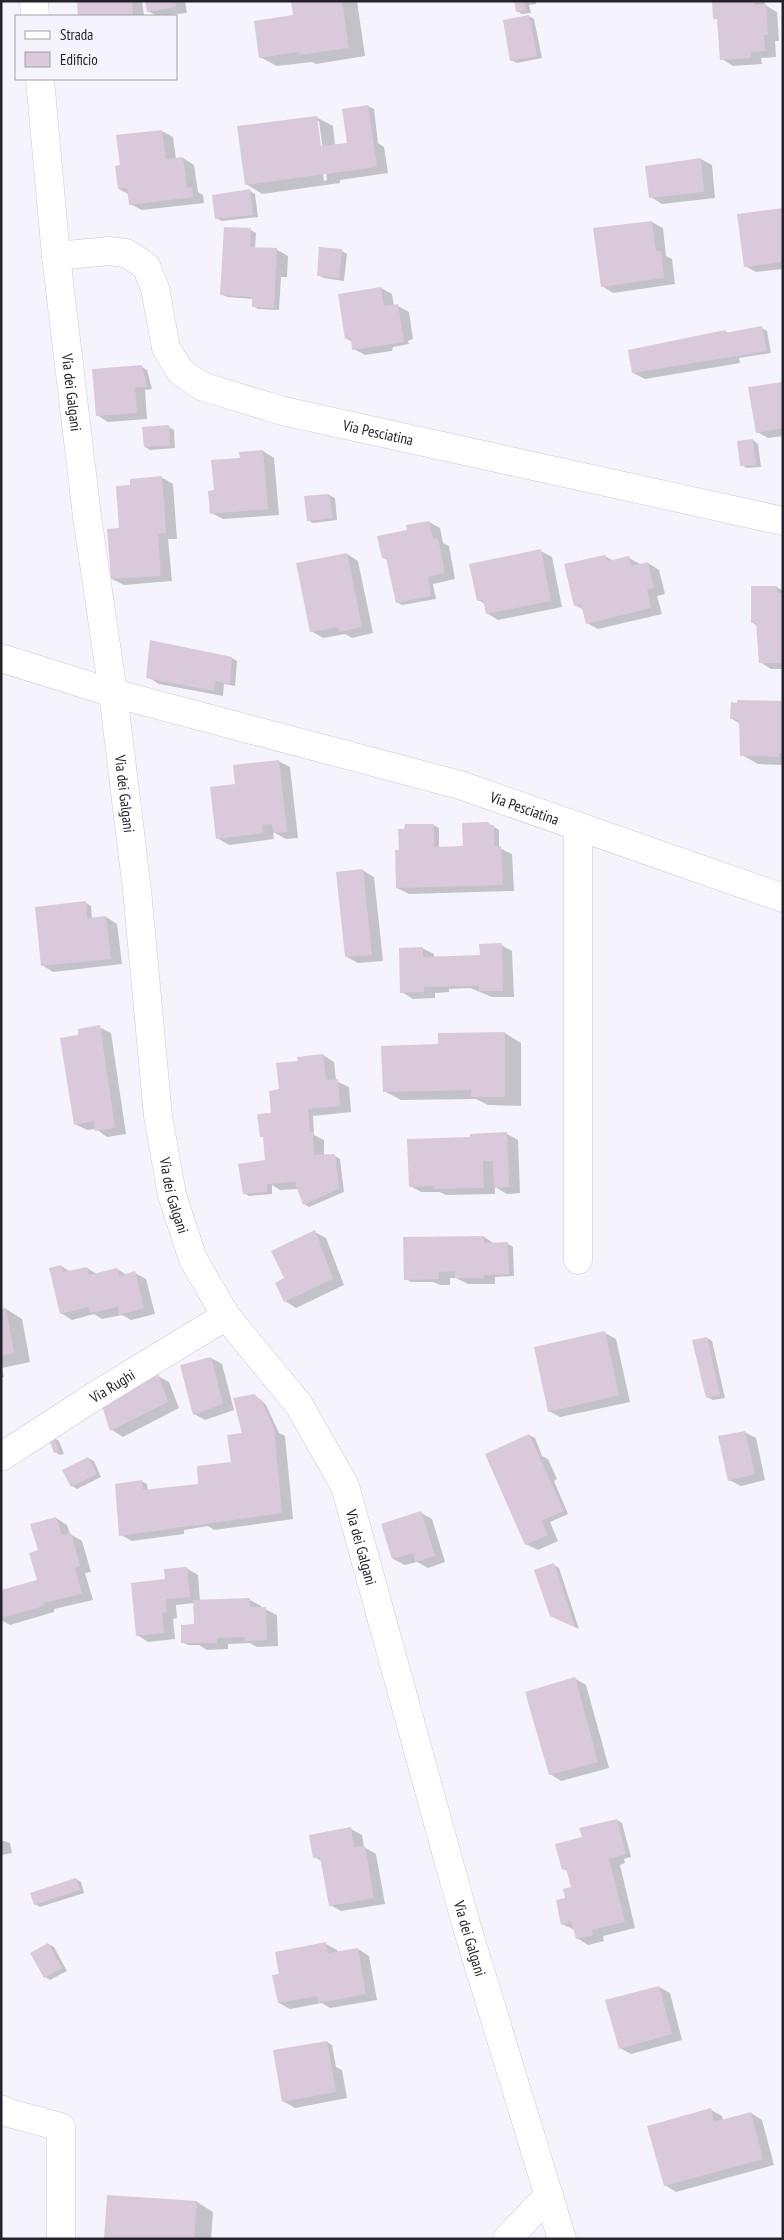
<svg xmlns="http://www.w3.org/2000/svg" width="784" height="2240" font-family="'PT Sans Narrow',sans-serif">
  <rect width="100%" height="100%" fill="#f5f3fc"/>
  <!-- shadow -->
  <g fill="#0003" fill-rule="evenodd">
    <path d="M78,1h64l2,15h-65z"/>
    <path d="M147,1h38l2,12 -30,3 -9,-5z"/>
    <path d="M292,1h65l8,55 -49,8 -4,-2 -35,4 -17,-9 34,-41z"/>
    <path d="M515,1h21v3l-7,1 2,8 -9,1 -5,-3z"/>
    <path d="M713,1h52v4l12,7 2,29h-4l1,16 -15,1 1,6 -29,2 -11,-7 -3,-38 -4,-3z"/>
    <path d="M529,16l5,3 8,39 -25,5 -6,-3z"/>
    <path d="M368,106l6,3 4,34 6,4 4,26 -48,7v3l-78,11 -16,-10 70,-67 17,9 2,19 13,-1 -4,-34zM319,121l8,59 -3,1 -8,-59z"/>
    <path d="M162,131l11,6 3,22 7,-1 11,7 4,27 5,3 1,8 -62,7 -12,-6 -2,-10 -9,-5 3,-23z"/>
    <path d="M701,159l11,6 3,33 -53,6 -11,-7z"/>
    <path d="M250,191l5,3 3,23 -36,4 -6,-3z"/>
    <path d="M783,210v59l-27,3 -11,-6z"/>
    <path d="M652,222l11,6 3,28 6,3 3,25 -62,9 -11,-7z"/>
    <path d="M251,230l5,3 -1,15 21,1 12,7 -1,21h-6l-2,33 -21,-1 -5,-3v-7l-26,-2 -6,-3z"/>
    <path d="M342,251l5,3 -3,27 -20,-3 -6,-3z"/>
    <path d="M381,288l11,6 2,12h4l11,6 4,27 -5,2 1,3 -16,3 -1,4 -27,4 -11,-6 -2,-7 -6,-4z"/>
    <path d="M762,328l5,3 4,22 -32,5 1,5 -95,16 -12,-6 92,-42 5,3z"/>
    <path d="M142,367l5,3 5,19 -7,1 2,29 -39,3 -11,-7z"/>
    <path d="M783,383v53l-15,2 -11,-6z"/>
    <path d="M168,426l6,4 1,18 -25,2 -5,-3z"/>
    <path d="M753,440l5,4 3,23 -14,1 -6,-3z"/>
    <path d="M263,451l11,7 5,57 -56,4 -11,-6 29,-54z"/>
    <path d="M161,477l12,7 4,55h-9l4,42 -48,4 -12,-6 9,-50 11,-43z"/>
    <path d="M329,495l6,3 2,22 -24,3 -5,-3z"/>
    <path d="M429,522l11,6 3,15 6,3 6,33 -22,5 3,15 -34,6 -5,-3 -9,-42 -5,-2 26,-27z"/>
    <path d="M541,551l11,6 10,50 -64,13 -11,-7 -2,-9 -7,-4z"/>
    <path d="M347,554l11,7 15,72 -21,5 -7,-4 -22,4 -12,-7z"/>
    <path d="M605,556l9,5 15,-3 11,6 8,-1 11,7 6,24 -8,2 5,18 -64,15 -11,-6 -3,-13 -9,-5z"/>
    <path d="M777,587l6,4v78h-12l-11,-7 -3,-36 -5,-4z"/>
    <path d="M232,658l5,3 -2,25 -11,-2 -1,12 -64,-12 -11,-7z"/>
    <path d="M783,702v63l-25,-1 -16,-9 -2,-31 -9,-6z"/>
    <path d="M278,761l12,6 8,71 -12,1 -13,-7 1,7 -45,6 -12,-7 20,-53z"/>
    <path d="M488,823l11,7v18l13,6 2,37 -105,3 -12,-6 6,-37 30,-26 6,3v20h29z"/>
    <path d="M362,870l12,7 9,84 -25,2 -11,-6z"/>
    <path d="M86,903l5,3 1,13 14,-2 11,7 5,40 -69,8 -11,-7z"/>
    <path d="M501,945l11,6 2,46h-22l-22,-9 -21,1v3l-14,1v5l-22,1 -11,-7 20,-44 12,6v4l47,-1z"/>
    <path d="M99,1027l12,6 15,101 -19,3 -11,-8 -9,1 -12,-6 5,-88z"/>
    <path d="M505,1033l16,10v63l-33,-1 -12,-6 -75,1 -17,-9 55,-46v-11z"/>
    <path d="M323,1055l11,7 2,19 13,6 2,25 -38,4 1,19 10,5v16h11l5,3 4,33 -35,15 -5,-3 -6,-15 -18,1 -8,-5v9l-23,2 -5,-3 23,-31 5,-48 9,-24 18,-28z"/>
    <path d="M507,1134l11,6 2,53 -13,1 -12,-7v7l-49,1 -6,-3h-19l-11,-6 61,-48z"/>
    <path d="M315,1232l11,6 18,47 -48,23 -11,-7v-22z"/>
    <path d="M484,1237l11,7h13l5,3 1,29 -19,1v7h-27l-12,-6h-6v7h-10l-6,-3h-23l-5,-3z"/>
    <path d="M61,1266l10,6 16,-4 10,6 20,-5 10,6 8,-2 11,6 9,35 -24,6 -9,-5 -20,4 -8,-5 -22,6 -11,-7z"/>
    <path d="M6,1309l16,10 8,43 -28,6 2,9h-3v-67z"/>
    <path d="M605,1333l11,6 14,63 -70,15 -11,-6z"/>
    <path d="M707,1338l5,3 13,57 -12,2 -6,-3z"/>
    <path d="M211,1358l11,6 12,46 -29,10 -11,-6z"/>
    <path d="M158,1376l11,6 10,26 -56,29 -11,-7z"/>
    <path d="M260,1399l6,6 13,28 6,3 8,83 -79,11 -6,-4 -24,4v4l-52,7 -11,-6 20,-54 6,3 1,7 52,-6 33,-22z"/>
    <path d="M744,1432l12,6 9,42 -24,6 -12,-6z"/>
    <path d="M529,1435l6,3 7,18 6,3 9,20 -3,2 14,33 -18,8 8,19 -20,9 -12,-6z"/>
    <path d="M54,1438l5,3 5,13 -4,1 -5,-3z"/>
    <path d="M88,1458l6,3 7,16 -24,12 -5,-3z"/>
    <path d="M421,1513l11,6 13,43 -17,6 -11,-6 -12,3 -12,-6z"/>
    <path d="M56,1518l11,7 3,9 12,7 9,31 -6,1 8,27 -39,9v3l-44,13 -9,-5v-28l37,-11 1,-30z"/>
    <path d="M554,1565l5,3 20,61 -22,-10z"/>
    <path d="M186,1568l12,7 2,26 50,-1 11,6v3h4l12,6 1,31 -21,1 -7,-4 -22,1v5l-21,1 -8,-5h-11l-6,-3 13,-16v-23l-19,2 1,13 -4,1 2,20 -27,3 -11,-7 29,-55z"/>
    <path d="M574,1678l12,7 23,83 -48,13 -11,-7z"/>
    <path d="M617,1820l5,3 9,34 -7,2 1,4 -5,2 15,63 -32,8 1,5 -16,4 -11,-7 -2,-8 -13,-6 4,-25 6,-11 -4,-17 -5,-2 20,-31z"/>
    <path d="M351,1829l11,6 2,12 12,7 9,50 -44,7 -11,-6 -8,-44 -8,-4z"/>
    <path d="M1,1840l9,3 2,10 -11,2z"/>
    <path d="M76,1879l5,3 3,11 -44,14 -5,-3z"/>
    <path d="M48,1944l6,3 13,24 -17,9 -5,-3z"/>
    <path d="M326,1944l11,6 1,3 20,-4 11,7 8,44 -47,8 -8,-5 -32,6 -11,-6 2,-28z"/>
    <path d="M659,1987l11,6 12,47 -51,14 -11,-6z"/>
    <path d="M327,2042l5,3 4,22 6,3 5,28 -52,10 -12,-7z"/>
    <path d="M711,2110l11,6 1,5 28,-8 11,7 12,45 -98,27 -11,-7z"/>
    <path d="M197,2202l16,10 -2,27h-105z"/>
  </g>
  <!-- building -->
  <g fill="#dac9db">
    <path d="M77,1h55l1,15h-55z"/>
    <path d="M145,1h30l1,6 -29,5z"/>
    <path d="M291,1h51l7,47 -50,7v-3l-40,6 -5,-37 39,-6z"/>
    <path d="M514,1h10l2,9 -10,2z"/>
    <path d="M712,1h43v4l11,-1 2,31h-4l1,16 -14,1v6l-31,2 -3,-41h-4z"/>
    <path d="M529,15l8,41 -27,5 -7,-41z"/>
    <path d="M368,105l9,62 -132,18 -8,-59 80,-10 4,30 26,-3 -5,-34z"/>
    <path d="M162,130l4,29 17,-2 4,31 5,-1 1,10 -64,8 -2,-17 -9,1 -3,-23 5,-1 -4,-30z"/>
    <path d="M701,158l3,34 -55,6 -4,-32z"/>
    <path d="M250,189l3,26 -38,4 -3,-24z"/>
    <path d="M783,208v54l-39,5 -7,-53z"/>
    <path d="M652,221l4,30h5l3,27 -63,9 -8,-59z"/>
    <path d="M224,227l27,1 -1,19 27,1 -3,60 -22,-1v-10l-32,-2z"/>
    <path d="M319,247l23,2 -3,29 -22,-2z"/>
    <path d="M381,287l3,19 14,-2 6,38 -52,8 -1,-12 -6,1 -7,-45z"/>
    <path d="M762,326l5,25 -135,22 -4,-23 97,-20v3z"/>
    <path d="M142,365l5,22h-12l2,26 -41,3 -4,-47z"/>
    <path d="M783,382v46l-27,5 -8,-46z"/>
    <path d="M169,425l1,20 -26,2 -2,-20z"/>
    <path d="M753,439l3,26 -16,1 -3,-25z"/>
    <path d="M263,450l5,59 -58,5 -2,-23 6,-1 -3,-30 29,-2 -1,-6z"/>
    <path d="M162,476l4,57 -8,1 3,42 -50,3 -4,-50 12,-1 -3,-42 14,-1v-6z"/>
    <path d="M329,494l4,24 -26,3 -3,-25z"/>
    <path d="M429,521l4,18 5,-1 7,35 -17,4 3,19 -35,7 -10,-45h-4l-5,-22 30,-6 -1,-5z"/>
    <path d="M541,549l10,52 -65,13 -3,-14 -6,1 -8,-37z"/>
    <path d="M347,553l15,74 -22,5 -2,-5 -28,5 -14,-69z"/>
    <path d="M605,555l3,6 21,-5 2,10 17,-4 6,26 -7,2 4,18 -65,16 -5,-20 -7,2 -10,-42z"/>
    <path d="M751,586h26v7h6v70h-24l-3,-40h-5z"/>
    <path d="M150,640l82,17 -2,27 -15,-3 -1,10 -68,-13z"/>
    <path d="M737,700l46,1v52h-4v4l-39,-1 -1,-36 -9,-1 1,-17 6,1z"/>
    <path d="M279,760l8,72 -14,1 -1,-9 -10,1 1,8 -47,6 -6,-52 25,-3 -2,-19z"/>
    <path d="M488,822l1,3h5v21h7l2,39 -107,3 -1,-38h4l-1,-21h6l1,-5h29v23l29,-1 -1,-23z"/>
    <path d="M363,869l9,86 -27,2 -9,-85z"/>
    <path d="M86,901l1,17 19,-2 5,43 -70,7 -6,-59z"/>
    <path d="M502,943l1,48h-24v-5h-16l-39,1v5l-24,1 -1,-45 24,-1v10l57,-2 -1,-11z"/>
    <path d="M100,1025l15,103 -20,3 -1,-10 -20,4 -14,-87 18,-3v-6z"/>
    <path d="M505,1032v65h-34v-7l-88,2 -2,-46 57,-2v-11z"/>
    <path d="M323,1054l3,26 12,-1 2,27 -32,3 2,23h3l1,23 21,-1 4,35 -36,16 -8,-23 -28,2v8l-24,2 -5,-30 27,-4 -2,-23h-3l-3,-23 14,-1 -2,-22 10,-2 -3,-26 22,-2 -1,-4z"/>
    <path d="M507,1132l2,55 -15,1 -1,-27h-10l1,27 -50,1v-3l-25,1 -2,-48 63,-2v-3z"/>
    <path d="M315,1230l18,49 -49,23 -9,-19 9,-5 -13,-27z"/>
    <path d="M484,1236v7l24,-1 1,32 -25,1v3h-29v-7l-16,1v7l-35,1 -1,-43z"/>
    <path d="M61,1265l2,7 24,-5 2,8 28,-7 2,8 16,-5 9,37 -25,7 -1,-8 -28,6 -2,-6 -28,7 -11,-46z"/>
    <path d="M6,1308l8,45 -13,3v-47z"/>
    <path d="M605,1331l14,64 -71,17 -14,-65z"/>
    <path d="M707,1337l13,58 -14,3 -14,-58z"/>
    <path d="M211,1357l12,47 -30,11 -13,-50z"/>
    <path d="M158,1374l10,28 -58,29 -8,-25 17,-12z"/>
    <path d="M254,1394l7,6 13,28 8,85 -163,23 -4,-52 27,-4 1,10 55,-6 -1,-18 34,-4 -4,-27 15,-2 -9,-35z"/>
    <path d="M745,1431l10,43 -27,7 -10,-45z"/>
    <path d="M529,1434l35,77 -23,10 7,14 -23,10 -40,-91z"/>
    <path d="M54,1436l5,16 -5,1 -5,-14z"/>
    <path d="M88,1457l9,17 -26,13 -9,-17z"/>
    <path d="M421,1511l14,45 -20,6 -2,-9 -21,6 -11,-35z"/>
    <path d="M56,1517l6,18 9,-2 9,33 -5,1 7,27 -39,9 1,3 -43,12v-28l36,-10 -8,-27 9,-3 -8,-26z"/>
    <path d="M554,1563l21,64 -25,-11 -16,-46z"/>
    <path d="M187,1567l3,30 -24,2 1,13 -5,1 2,20 -28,3 -5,-53 34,-4 -1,-10z"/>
    <path d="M250,1598v9h16l1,33 -22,1v-4l-28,1v5h-36v-18l13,-1 -1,-24z"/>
    <path d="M575,1677l23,85 -49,13 -24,-83z"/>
    <path d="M617,1819l9,35 -17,5 16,63 -33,8 1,5 -17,4 -5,-18 -10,4 -5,-25 9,-2 -2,-9 8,-2 -5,-19 -4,2 -7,-26 27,-7 -3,-9z"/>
    <path d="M351,1827l3,20 11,-1 9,52 -45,8 -9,-49 -7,1 -4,-23z"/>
    <path d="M76,1878l4,12 -46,15 -4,-12z"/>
    <path d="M326,1942l2,11 30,-5 8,46 -48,9 -1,-7 -39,7 -6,-28 7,-1 -4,-22z"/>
    <path d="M48,1943l14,25 -18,10 -14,-25z"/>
    <path d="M659,1986l13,48 -53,15 -14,-49z"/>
    <path d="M327,2041l9,51 -54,10 -9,-52z"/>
    <path d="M711,2108l3,14 37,-10 12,47 -99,27 -17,-60z"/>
    <path d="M107,2195l90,6 -3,38h-90z"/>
  </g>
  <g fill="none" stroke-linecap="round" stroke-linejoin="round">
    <defs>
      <g id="street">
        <path id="s1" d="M56,256l53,-5 17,2 20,13 9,22 11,60 14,23 21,15 82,25 500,110"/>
        <path id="s2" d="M1,658l112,35 347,92 323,113"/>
        <path d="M578,826v434"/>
        <path id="s3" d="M1,1457l97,-63 128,-78"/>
        <path d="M1,2109l8,4 52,14v112"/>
        <path d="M507,2239l42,-44"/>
      </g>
      <g id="secondary">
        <path d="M34,1l1,15"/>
        <path id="s4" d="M40,79l16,177 31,260 26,177 24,197 21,226 14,79 21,64 33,57 73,89 46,81 121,438 96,315"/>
      </g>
    </defs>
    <!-- street casing -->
    <use href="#street" stroke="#cbc8de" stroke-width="29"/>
    <!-- secondary casing -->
    <use href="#secondary" stroke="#cbc8de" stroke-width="29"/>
    <!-- street -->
    <use href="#street" stroke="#fff" stroke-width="28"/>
    <!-- secondary -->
    <use href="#secondary" stroke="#fff" stroke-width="28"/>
  </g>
  <g text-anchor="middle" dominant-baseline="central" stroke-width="4" stroke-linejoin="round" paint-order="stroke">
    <!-- street labels -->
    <g font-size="15" fill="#24232b" stroke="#f5f3fc">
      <text stroke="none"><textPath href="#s4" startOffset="315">Via dei Galgani</textPath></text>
      <text stroke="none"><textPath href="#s1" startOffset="415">Via Pesciatina</textPath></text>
      <text stroke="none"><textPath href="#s4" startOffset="720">Via dei Galgani</textPath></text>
      <text stroke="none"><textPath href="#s2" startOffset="545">Via Pesciatina</textPath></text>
      <text stroke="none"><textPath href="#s4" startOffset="1125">Via dei Galgani</textPath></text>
      <text stroke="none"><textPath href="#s3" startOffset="132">Via Rughi</textPath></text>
      <text stroke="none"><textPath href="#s4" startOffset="1529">Via dei Galgani</textPath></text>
      <text stroke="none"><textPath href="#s4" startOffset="1935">Via dei Galgani</textPath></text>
    </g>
  </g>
  <!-- border -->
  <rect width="784" height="2240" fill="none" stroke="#24232b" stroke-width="5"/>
  <!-- legend -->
  <rect x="15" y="15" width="162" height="65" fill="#f5f3fc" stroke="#a1a0a8"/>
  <rect x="25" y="31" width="25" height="8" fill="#ffffff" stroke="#a1a0a8"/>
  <text x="60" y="40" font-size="15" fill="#24232b">Strada</text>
  <rect x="25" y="52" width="25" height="15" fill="#dac9db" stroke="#a1a0a8"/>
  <text x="60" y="65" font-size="15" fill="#24232b">Edificio</text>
</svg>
